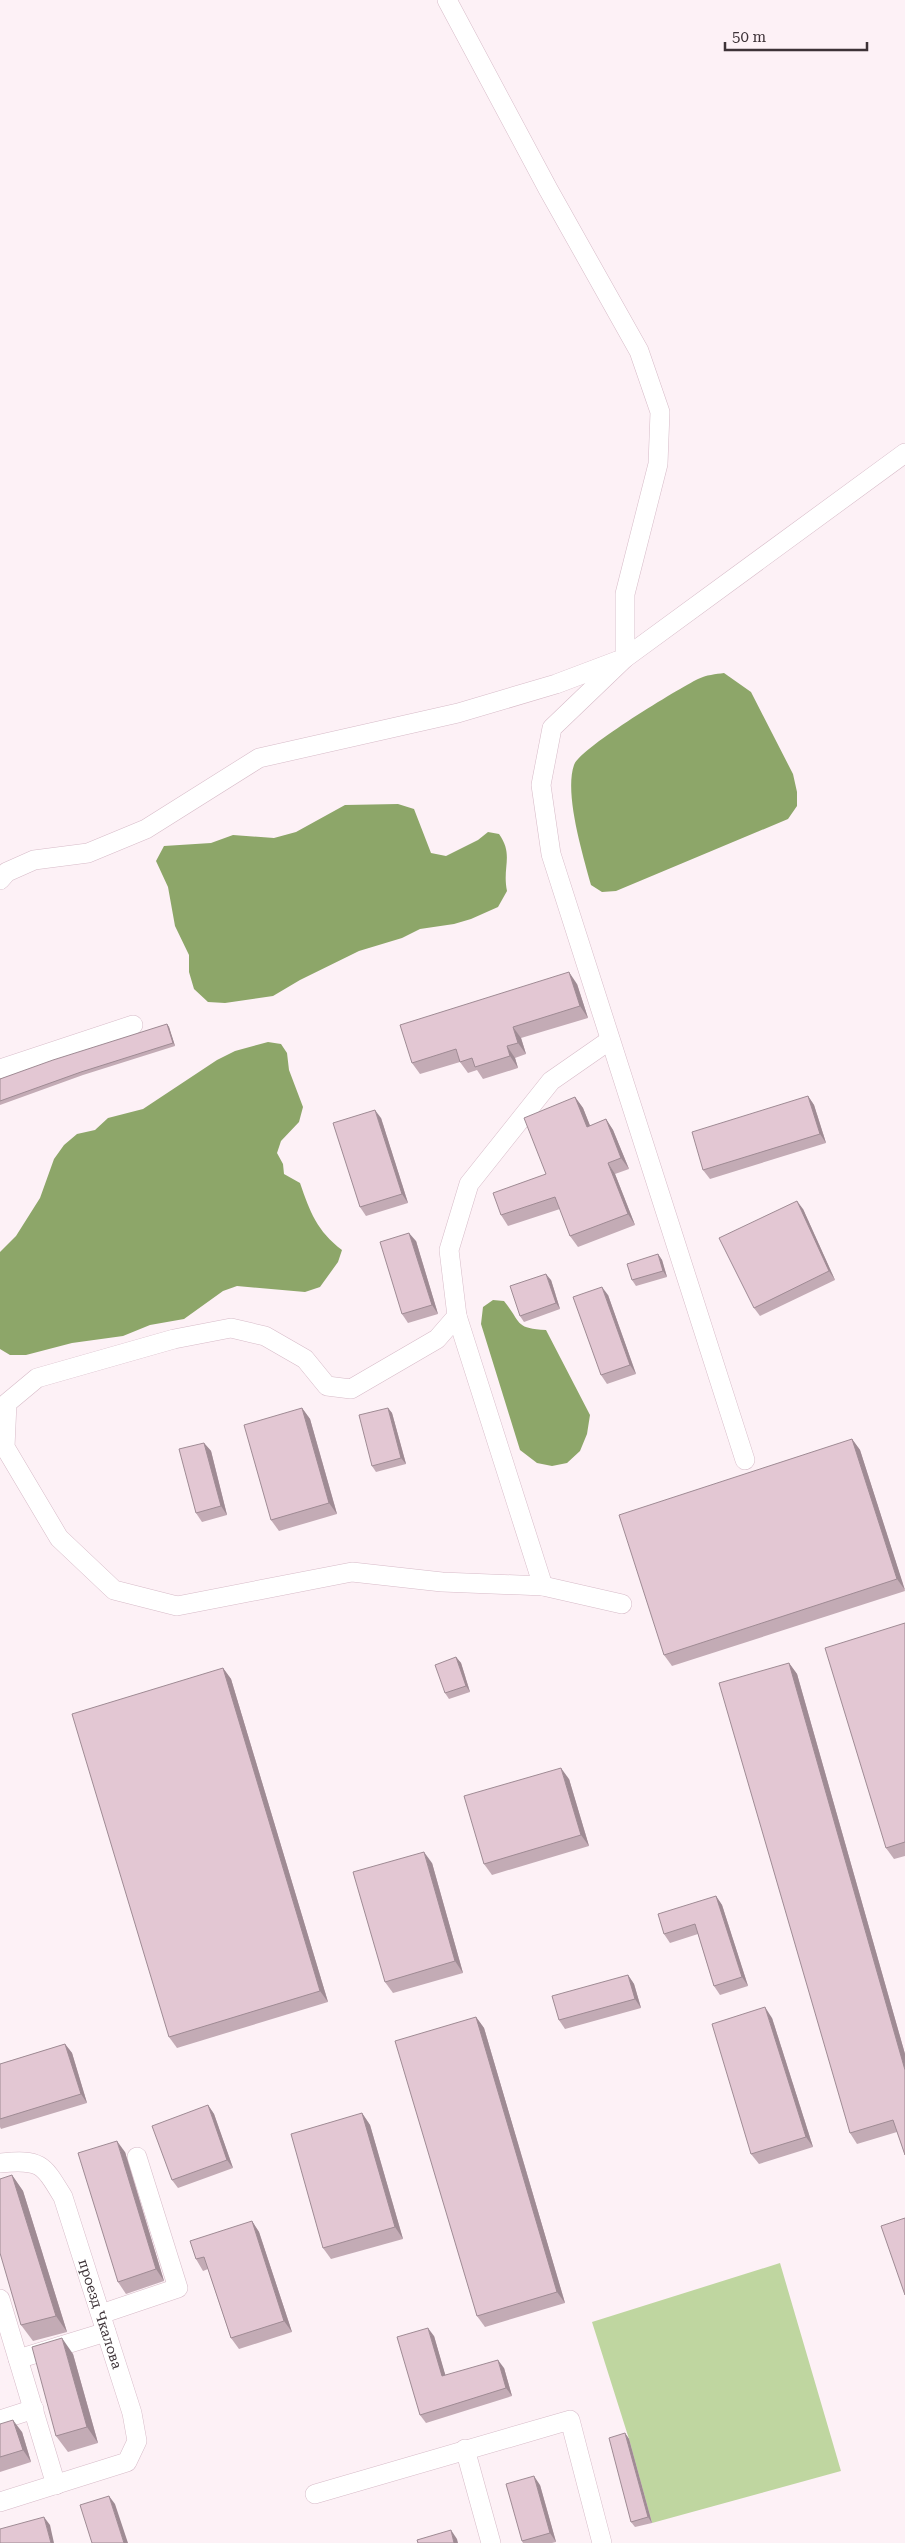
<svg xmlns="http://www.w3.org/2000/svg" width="905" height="2543" font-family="'Roboto Serif',serif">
  <rect width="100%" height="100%" fill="#fdf1f6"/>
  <!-- green -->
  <path fill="#bfd6a0" d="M780,2263l61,208 -189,52 -23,-84 -37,-117z"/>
  <!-- water -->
  <g fill="#8da669">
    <path d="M724,673l27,19 42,82 4,18v14l-9,13 -172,72 -14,1 -11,-7c-8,-30 -27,-91 -17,-120 6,-17 104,-76 124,-86 8,-4 18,-5 26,-6z"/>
    <path d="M398,804l16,5 17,44 15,3 32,-16 10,-8 11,2c15,21 3,33 8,57l-9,16 -27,12 -17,5 -34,5 -18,9 -43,13 -59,29 -27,16 -48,7 -17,-1 -14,-13 -5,-17v-17l-14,-29 -7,-39 -12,-26 8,-15 47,-3 22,-8 41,3 22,-6 49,-27z"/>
    <path d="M268,1042l13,2 6,9 2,17 14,37 -4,15 -18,19 -4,12 6,11 1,10 16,9c10,29 17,48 42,67l-4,12 -18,25 -15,5 -68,-6 -14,5 -39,28 -34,6 -27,11 -51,7 -46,12h-16l-10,-6v-97l16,-16 24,-38 14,-39 10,-14 13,-11 18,-4 13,-12 35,-9 74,-49 18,-9z"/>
    <path d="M493,1300l11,1c18,22 10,27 42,29l44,85 -3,19 -7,17 -13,12 -15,3 -15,-3 -17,-13 -39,-126 2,-17z"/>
  </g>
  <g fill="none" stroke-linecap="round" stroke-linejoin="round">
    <defs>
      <g id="minor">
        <path d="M447,0l101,189 91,162 21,61 -2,52 -33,130v64"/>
        <path d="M0,880l7,-8 27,-12 54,-7 58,-24 113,-71 199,-45 98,-29 61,-23"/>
        <path d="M610,1040l-59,41 -82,103 -20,66 8,66 -20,23 -86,50 -24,-3 -22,-27 -40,-23 -34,-8 -57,11 -137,39 -30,25 -2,44 54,91 55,52 63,16 175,-34 90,10 101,4 79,18"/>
        <path d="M0,1069l133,-44"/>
        <path d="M457,1316l86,270"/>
        <path d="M745,1460l-194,-606 -10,-69 11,-57 73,-70 280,-205"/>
        <path id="s1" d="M0,2163c41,-4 43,1 63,34l69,216 5,28 -10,21 -127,40"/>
        <path d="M0,2299l56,186"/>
        <path d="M101,2314l77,-26 -41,-131"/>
        <path d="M18,2359l88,-27"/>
        <path d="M0,2420l34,-11"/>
        <path d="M465,2449l26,94"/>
        <path d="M315,2494l255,-74 32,123"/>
      </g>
    </defs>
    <!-- minor casing -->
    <use href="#minor" stroke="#d7bbc8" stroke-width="20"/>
    <!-- minor -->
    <use href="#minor" stroke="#fff" stroke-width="19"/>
  </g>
  <!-- wall -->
  <g fill="#c3abb5">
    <path d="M577,984l11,34 -67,20 5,16 -11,4 3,10 -35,11 -6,-9 -9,3 -8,-11 -40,12 -8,-11z"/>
    <path d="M167,1024l2,3 6,19 -92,29 -83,30v-26z"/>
    <path d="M808,1096l6,9 12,38 -116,36 -7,-9z"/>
    <path d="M575,1097l8,11 7,18 16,-7 7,11 16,39 -14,5 20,51 -57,22 -8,-11 -10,-27 -52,17 -7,-11 45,-41z"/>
    <path d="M381,1118l27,85 -42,13 -6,-9z"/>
    <path d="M803,1209l32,71 -75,36 -6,-8z"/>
    <path d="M416,1241l22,73 -30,9 -6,-9z"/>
    <path d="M658,1254l4,6 5,17 -31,9 -4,-6z"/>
    <path d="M551,1280l9,29 -36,13 -4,-6z"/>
    <path d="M608,1295l28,79 -29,10 -6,-9z"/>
    <path d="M302,1408l8,11 27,95 -58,17 -8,-11z"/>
    <path d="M388,1408l4,5 14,51 -30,8 -4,-6z"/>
    <path d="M852,1439l8,11 45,141 -233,75 -8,-11z"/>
    <path d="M204,1443l7,8 16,64 -25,7 -6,-9z"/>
    <path d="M905,1623v233l-11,3 -8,-11z"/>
    <path d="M456,1657l5,6 9,29 -21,7 -4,-6z"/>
    <path d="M789,1663l8,11 108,380v101l-8,-23 -40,12 -7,-11z"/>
    <path d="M223,1668l8,11 97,323 -151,46 -8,-11z"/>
    <path d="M569,1779l20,67 -97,29 -8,-11z"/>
    <path d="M432,1863l31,110 -70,20 -8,-11z"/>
    <path d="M716,1896l6,9 26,81 -28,9 -6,-9 -16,-52 -28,9 -6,-9z"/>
    <path d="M628,1975l6,9 7,24 -76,21 -6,-9z"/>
    <path d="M476,2017l8,11 81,275 -80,24 -8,-11z"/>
    <path d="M772,2018l41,129 -54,17 -8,-10z"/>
    <path d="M65,2044l7,9 15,50 -86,26 -1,-2v-63z"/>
    <path d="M208,2105l6,9 19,54 -55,20 -6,-8z"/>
    <path d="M362,2113l8,12 33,114 -72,20 -8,-11z"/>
    <path d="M125,2152l39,129 -38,13 -8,-12z"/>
    <path d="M12,2175l11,16 44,141 -34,9 -12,-16z"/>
    <path d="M252,2221l7,11 33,100 -53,17 -8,-11 -23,-69 -5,2 -7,-12z"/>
    <path d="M434,2336l11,39 59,-7 8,28 -86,27 -6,-8z"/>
    <path d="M73,2354l25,89 -30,9 -12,-16z"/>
    <path d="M0,2424l22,8 9,30 -31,10z"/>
    <path d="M625,2433l4,6 23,84 -17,4 -4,-5z"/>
    <path d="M540,2485l16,57 -4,1h-29l-1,-2z"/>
  </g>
  <!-- shaded-wall -->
  <g fill="#9f8b94">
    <path d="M569,972l8,12 11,34 -8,-12z"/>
    <path d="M167,1024l2,3 6,19 -2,-3z"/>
    <path d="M513,1027l8,11 5,16 -8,-11z"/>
    <path d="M507,1046l8,12 3,10 -8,-12z"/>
    <path d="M808,1096l6,9 12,38 -6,-9z"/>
    <path d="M575,1097l8,11 12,30 -8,-11z"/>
    <path d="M375,1110l6,8 27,85 -6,-9z"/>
    <path d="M606,1119l7,11 16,39 -8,-11z"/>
    <path d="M608,1163l7,11 20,51 -7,-11z"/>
    <path d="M797,1201l6,8 32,71 -6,-9z"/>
    <path d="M409,1233l7,8 22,73 -6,-9z"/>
    <path d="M658,1254l4,6 5,17 -4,-6z"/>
    <path d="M546,1274l5,6 9,29 -4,-6z"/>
    <path d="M602,1287l6,8 28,79 -6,-9z"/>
    <path d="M302,1408l8,11 27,95 -8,-11z"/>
    <path d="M388,1408l4,5 14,51 -5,-6z"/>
    <path d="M852,1439l8,11 45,140 -8,-11z"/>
    <path d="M204,1443l7,8 16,64 -6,-9z"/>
    <path d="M456,1657l5,6 9,29 -4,-6z"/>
    <path d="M789,1663l8,11 108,380v16z"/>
    <path d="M223,1668l8,11 97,323 -8,-11z"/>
    <path d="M561,1768l8,11 20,67 -8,-11z"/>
    <path d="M424,1852l8,11 31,110 -8,-12z"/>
    <path d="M716,1896l6,9 26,81 -6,-9z"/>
    <path d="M628,1975l6,9 7,24 -6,-9z"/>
    <path d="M765,2007l7,11 41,129 -7,-10z"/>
    <path d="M476,2017l8,11 81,275 -8,-11z"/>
    <path d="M65,2044l7,9 15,50 -6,-9z"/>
    <path d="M208,2105l6,9 19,54 -6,-8z"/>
    <path d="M362,2113l8,12 33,114 -8,-12z"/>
    <path d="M117,2141l8,11 39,129 -8,-12z"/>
    <path d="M12,2175l11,16 44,141 -11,-16z"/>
    <path d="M252,2221l7,11 33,100 -8,-11z"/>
    <path d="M428,2328l6,8 14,48 -6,-8z"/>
    <path d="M62,2338l11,16 25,89 -11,-16z"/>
    <path d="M498,2360l6,8 8,28 -6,-8z"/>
    <path d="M13,2420l9,12 9,30 -8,-12z"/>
    <path d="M625,2433l4,6 23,84 -4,-6z"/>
    <path d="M534,2476l6,9 16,57 -6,-9z"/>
    <path d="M109,2496l6,8 13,39h-4z"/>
    <path d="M44,2517l6,8 4,18h-3z"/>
    <path d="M451,2530l6,9 1,4h-4z"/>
  </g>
  <!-- building -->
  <g fill="#e3c7d3" stroke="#9f8b94">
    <path d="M569,972l11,34 -67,21 5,16 -11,3 3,10 -35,11 -3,-9 -12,4 -4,-13 -44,14 -12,-38z"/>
    <path d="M167,1024l6,19 -92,29 -81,29v-22l53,-19z"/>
    <path d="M808,1096l12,38 -117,36 -11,-38z"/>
    <path d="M575,1097l12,30 19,-8 15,39 -13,5 20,51 -58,22 -15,-39 -54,18 -8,-22 53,-19 -22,-56z"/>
    <path d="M375,1110l27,84 -42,13 -27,-84z"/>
    <path d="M797,1201l32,70 -75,37 -35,-70z"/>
    <path d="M409,1233l23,72 -30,9 -22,-72z"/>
    <path d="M658,1254l5,17 -31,9 -5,-16z"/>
    <path d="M546,1274l10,29 -36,13 -10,-30z"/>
    <path d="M602,1287l28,78 -29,10 -28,-78z"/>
    <path d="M302,1408l27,95 -58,17 -27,-95z"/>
    <path d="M388,1408l13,50 -29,8 -13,-51z"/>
    <path d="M852,1439l45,140 -233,76 -45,-140z"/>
    <path d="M204,1443l17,63 -25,7 -17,-64z"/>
    <path d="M905,1623v219l-19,6 -61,-200z"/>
    <path d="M456,1657l10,29 -21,7 -10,-28z"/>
    <path d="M789,1663l116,407v85l-12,-35 -43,13 -131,-450z"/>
    <path d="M223,1668l97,323 -151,46 -97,-323z"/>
    <path d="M561,1768l20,67 -97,29 -20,-68z"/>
    <path d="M424,1852l31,109 -70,21 -32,-110z"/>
    <path d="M716,1896l26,81 -28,9 -19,-62 -31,10 -6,-20z"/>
    <path d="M628,1975l7,24 -76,21 -7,-24z"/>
    <path d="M765,2007l41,130 -55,17 -39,-130z"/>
    <path d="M476,2017l81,275 -80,24 -82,-275z"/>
    <path d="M65,2044l16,50 -81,25v-55z"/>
    <path d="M208,2105l19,55 -55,20 -20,-54z"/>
    <path d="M362,2113l33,114 -72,21 -32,-114z"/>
    <path d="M117,2141l39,128 -38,13 -40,-129z"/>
    <path d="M12,2175l44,141 -35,9 -21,-72v-74z"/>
    <path d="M905,2218v77l-24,-69z"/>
    <path d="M252,2221l32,100 -53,17 -27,-81 -8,2 -6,-18z"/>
    <path d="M428,2328l14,48 56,-16 8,28 -86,27 -23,-78z"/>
    <path d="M62,2338l25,89 -31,9 -24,-89z"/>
    <path d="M13,2420l10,30 -23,7v-33z"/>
    <path d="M625,2433l23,84 -17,5 -22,-84z"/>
    <path d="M534,2476l16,57 -28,8 -16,-57z"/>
    <path d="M109,2496l15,47h-32l-12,-38z"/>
    <path d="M44,2517l7,26h-51v-14z"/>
    <path d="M451,2530l3,13h-36l-1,-3z"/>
  </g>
  <g text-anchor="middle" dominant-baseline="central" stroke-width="4" stroke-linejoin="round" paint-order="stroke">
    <!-- street labels -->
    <g font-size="14" fill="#3d3237" stroke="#fdf1f6">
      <text stroke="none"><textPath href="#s1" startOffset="202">проезд Чкалова</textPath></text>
    </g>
  </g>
  <!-- scale -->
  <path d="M725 42v8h142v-8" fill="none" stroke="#3d3237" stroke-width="2.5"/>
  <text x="732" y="42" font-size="15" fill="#3d3237" stroke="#fdf1f6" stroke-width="4" paint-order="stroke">50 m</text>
</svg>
